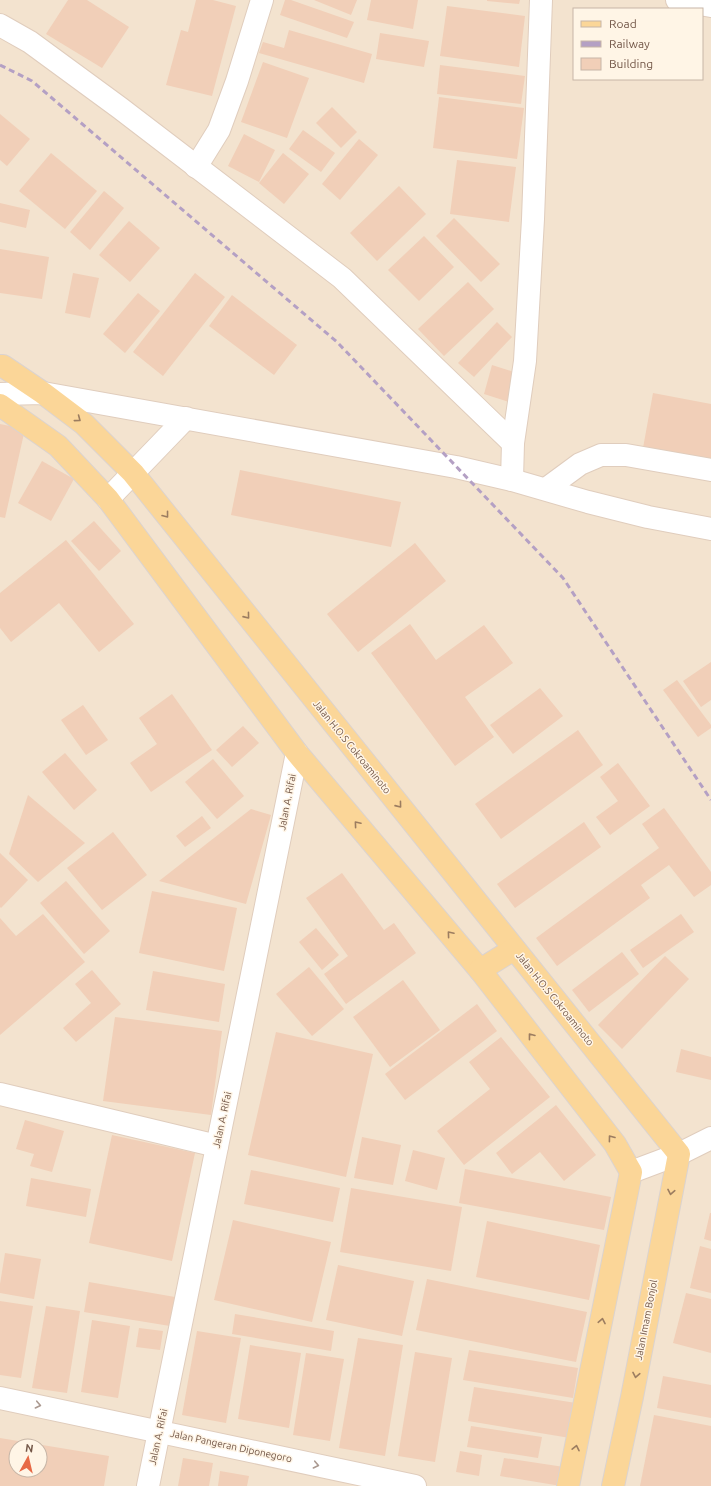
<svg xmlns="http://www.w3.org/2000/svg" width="711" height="1486" font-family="Ubuntu,sans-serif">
  <rect width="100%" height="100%" fill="#fcf1e0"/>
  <!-- residential -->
  <path fill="#f3e3cf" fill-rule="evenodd" d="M0,0h711v1486h-711zM574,9h128v70h-128zM16,1446h24v24h-24z"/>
  <!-- building -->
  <g fill="#f1cfb8" fill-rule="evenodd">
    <path d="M68,0h19l42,27 -27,41 -56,-34z"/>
    <path d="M196,0h17l23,6 -24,90 -46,-11 15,-55 7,2z"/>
    <path d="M285,0h6l63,22 -7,16 -67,-23z"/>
    <path d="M314,0h43l-6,15z"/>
    <path d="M371,0h47l-5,29 -46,-9z"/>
    <path d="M487,0h33l-1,4 -32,-3z"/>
    <path d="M447,6l78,10 -6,51 -79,-11z"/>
    <path d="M289,30l83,24 -8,29 -105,-30 4,-11 21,6z"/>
    <path d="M380,33l49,8 -5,26 -48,-8z"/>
    <path d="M263,62l46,16 -22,60 -46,-16z"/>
    <path d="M440,65l85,11 -4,28 -84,-10z"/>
    <path d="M439,97l85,11 -7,51 -84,-11z"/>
    <path d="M332,107l25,25 -16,16 -25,-25z"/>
    <path d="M0,114l30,25 -23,27 -7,-6z"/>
    <path d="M303,130l32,23 -14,19 -32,-23z"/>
    <path d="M244,134l31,16 -16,32 -31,-16z"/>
    <path d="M359,139l19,16 -38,45 -18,-16z"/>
    <path d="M51,153l46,38 -32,38 -46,-38z"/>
    <path d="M283,153l26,21 -25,30 -25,-21z"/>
    <path d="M457,160l59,7 -7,55 -59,-8z"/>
    <path d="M399,186l27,28 -49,47 -27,-28z"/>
    <path d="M104,191l20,17 -34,42 -20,-18z"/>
    <path d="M0,203l30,7 -4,18 -26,-6z"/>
    <path d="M454,218l46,46 -19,18 -45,-46z"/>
    <path d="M129,221l31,27 -30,34 -31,-27z"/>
    <path d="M424,236l30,31 -35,34 -31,-31z"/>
    <path d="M0,249l49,8 -7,42 -42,-6z"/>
    <path d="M73,273l26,5 -9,40 -25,-5z"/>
    <path d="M195,273l30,24 -62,79 -30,-24z"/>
    <path d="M468,282l26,27 -50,47 -26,-27z"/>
    <path d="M138,293l22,18 -35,42 -22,-19z"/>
    <path d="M232,295l65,50 -23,30 -65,-49z"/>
    <path d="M497,322l15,15 -38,40 -16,-14z"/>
    <path d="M492,365l25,8 -8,29 -25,-8z"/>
    <path d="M653,393l58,11v57l-68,-13z"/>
    <path d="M0,424l25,5 -20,89 -5,-1z"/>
    <path d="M42,461l32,18 -23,42 -33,-18z"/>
    <path d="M240,470l161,32 -10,45 -160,-32z"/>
    <path d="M94,521l27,30 -22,20 -28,-30z"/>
    <path d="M66,540l68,84 -35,28 -40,-49 -48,39 -11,-14v-35z"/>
    <path d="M415,543l31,38 -88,71 -31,-38z"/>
    <path d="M410,624l26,36 48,-35 29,38 -48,34 29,40 -39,29 -84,-113z"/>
    <path d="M711,662v38l-10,7 -18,-26z"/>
    <path d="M677,680l34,45v3l-13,9 -35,-47z"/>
    <path d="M540,688l23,28 -50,38 -23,-29z"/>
    <path d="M172,694l40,56 -61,42 -21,-29 27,-19 -18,-26z"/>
    <path d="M83,705l25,35 -22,15 -25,-35z"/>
    <path d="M243,726l16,17 -27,24 -16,-17z"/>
    <path d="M578,730l25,35 -102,74 -26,-35z"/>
    <path d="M65,753l32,37 -23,20 -32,-38z"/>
    <path d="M213,759l31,37 -27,23 -32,-37z"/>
    <path d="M618,763l32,43 -40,29 -14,-18 22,-16 -18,-24z"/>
    <path d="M28,795l57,48 -47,39 -29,-28z"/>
    <path d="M664,808l47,64v13l-17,12 -25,-32 -28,20 9,13 -93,68 -21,-28 123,-90 -17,-24z"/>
    <path d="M251,809l20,6 -25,89 -87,-23z"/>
    <path d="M202,816l9,12 -26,19 -9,-11z"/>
    <path d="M584,822l17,25 -86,61 -18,-24z"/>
    <path d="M113,832l34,43 -45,35 -35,-42z"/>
    <path d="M0,853l28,27 -27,28 -1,-1z"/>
    <path d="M342,873l42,57 10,-7 22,30 -70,51 -22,-30 24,-18 -42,-58z"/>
    <path d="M66,881l44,50 -26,23 -44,-51z"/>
    <path d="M152,891l85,17 -13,63 -85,-18z"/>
    <path d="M43,914l42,48 -85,73v-117l16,18z"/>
    <path d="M681,914l13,18 -51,36 -13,-18z"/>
    <path d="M316,928l23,27 -17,15 -23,-28z"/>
    <path d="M622,952l17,22 -50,38 -17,-22z"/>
    <path d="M665,956l24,23 -67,70 -24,-24z"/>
    <path d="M309,967l35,42 -32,27 -36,-42z"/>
    <path d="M92,970l29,34 -45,38 -13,-14 28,-25 -16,-19z"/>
    <path d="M153,971l72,13 -6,38 -73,-12z"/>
    <path d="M403,980l37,50 -50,37 -37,-50z"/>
    <path d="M477,1004l20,27 -92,69 -20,-26z"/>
    <path d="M115,1017l107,14 -11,84 -108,-14z"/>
    <path d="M276,1032l97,22 -27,123 -98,-22z"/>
    <path d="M501,1037l49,60 -86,68 -27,-34 53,-42 -21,-27z"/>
    <path d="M681,1049l30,8v23l-35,-8z"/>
    <path d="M556,1105l40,50 -32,26 -24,-29 -28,22 -16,-21z"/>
    <path d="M25,1120l39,11 -12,41 -22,-6 4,-12 -18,-5z"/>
    <path d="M112,1135l83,18 -23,108 -83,-18z"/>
    <path d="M362,1137l39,8 -8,40 -39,-7z"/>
    <path d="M413,1150l32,8 -8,32 -32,-9z"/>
    <path d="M465,1169l146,28 -7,33 -145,-27z"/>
    <path d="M251,1170l89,18 -7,34 -89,-18z"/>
    <path d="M31,1178l60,11 -5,28 -60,-11z"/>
    <path d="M351,1188l111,19 -11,64 -111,-19z"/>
    <path d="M710,1213h1v28l-7,-2z"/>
    <path d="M233,1220l98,22 -19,80 -98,-22z"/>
    <path d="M487,1221l113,24 -11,55 -113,-23z"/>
    <path d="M700,1246l11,3v44l-21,-5z"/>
    <path d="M5,1253l36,6 -7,40 -34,-6v-9z"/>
    <path d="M338,1265l76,16 -12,55 -76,-16z"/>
    <path d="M427,1279l160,33 -11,50 -160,-32z"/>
    <path d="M89,1282l86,15 -5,29 -86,-14z"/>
    <path d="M686,1293l25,6v54l-38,-10z"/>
    <path d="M0,1301l33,5 -12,72 -21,-3z"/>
    <path d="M46,1306l34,5 -13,82 -35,-5z"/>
    <path d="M235,1314l99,17 -3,20 -99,-17z"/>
    <path d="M92,1320l38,6 -12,72 -37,-6z"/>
    <path d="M139,1328l24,3 -3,19 -24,-3z"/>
    <path d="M197,1331l44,7 -15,85 -44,-8z"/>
    <path d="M358,1338l45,7 -18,111 -46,-8z"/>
    <path d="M250,1345l51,8 -12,75 -51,-9z"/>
    <path d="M469,1350l109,18 -5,30 -110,-18z"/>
    <path d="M415,1352l37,6 -17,104 -37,-6z"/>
    <path d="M306,1353l38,6 -14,82 -37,-6z"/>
    <path d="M663,1376l48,9v33l-54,-10z"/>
    <path d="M474,1387l102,16 -6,35 -102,-17z"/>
    <path d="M654,1415l57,11v60h-71z"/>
    <path d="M471,1426l71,11 -4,21 -71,-11z"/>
    <path d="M0,1438l109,18 -5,30h-104zM16,1446h24v24h-24z"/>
    <path d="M460,1451l22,4 -3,21 -23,-4z"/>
    <path d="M183,1458l30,5 -4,23h-31z"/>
    <path d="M504,1458l60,9 -3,19 -61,-10z"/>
    <path d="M220,1471l29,5 -2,10h-29z"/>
  </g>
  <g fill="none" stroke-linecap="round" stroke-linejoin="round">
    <defs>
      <g id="minor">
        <path d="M677,0l34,6"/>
        <path d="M0,25l30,17 90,66 222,170 171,165"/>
        <path d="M196,167l23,-37 18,-49 25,-81"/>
        <path d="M0,394l43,-1 413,74 56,13 76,22 60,15 63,12"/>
        <path d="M512,480l1,-37 12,-82 8,-142 8,-219"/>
        <path d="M546,489l34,-25 21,-9h25l85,15"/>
        <path d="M108,499l78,-81"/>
        <path d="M0,1094l217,52"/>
        <path d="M631,1172l48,-18 32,-16"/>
        <path d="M0,1398l415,88"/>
        <path d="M148,1486l149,-733"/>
      </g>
      <g id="major">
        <path d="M0,366h3l40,27 41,31 49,49 546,681 -47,243 -19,89"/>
        <path d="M0,405l58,41 50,53 189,254 183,217 135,174 16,28 -63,314"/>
        <path d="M480,970l34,-21"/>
      </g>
    </defs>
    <!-- minor casing -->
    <use href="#minor" stroke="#e0cdbd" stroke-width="24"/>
    <!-- major casing -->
    <use href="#major" stroke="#dbd3cf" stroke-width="24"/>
    <!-- minor -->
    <use href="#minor" stroke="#fff" stroke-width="22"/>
    <!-- major -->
    <use href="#major" stroke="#fbd698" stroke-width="22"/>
    <!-- rail -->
    <path stroke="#b4a0c4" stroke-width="3" stroke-dasharray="6 4" stroke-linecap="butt" d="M0,65l32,16 305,261 226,236 148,222"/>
  </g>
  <!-- one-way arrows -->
  <defs><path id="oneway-chevron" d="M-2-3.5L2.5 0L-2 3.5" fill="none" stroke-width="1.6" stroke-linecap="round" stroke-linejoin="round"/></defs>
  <g stroke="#9c7d60">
    <use href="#oneway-chevron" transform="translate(78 419) rotate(37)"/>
    <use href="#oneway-chevron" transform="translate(166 515) rotate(52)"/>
    <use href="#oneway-chevron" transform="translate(247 616) rotate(51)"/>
    <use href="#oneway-chevron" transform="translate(399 805) rotate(51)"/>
    <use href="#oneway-chevron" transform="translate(357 824) rotate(-130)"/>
    <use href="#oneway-chevron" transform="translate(450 934) rotate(-130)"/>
    <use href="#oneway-chevron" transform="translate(531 1036) rotate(-128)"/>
    <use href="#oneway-chevron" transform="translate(611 1138) rotate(-127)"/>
    <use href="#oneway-chevron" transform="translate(671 1192) rotate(101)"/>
    <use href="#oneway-chevron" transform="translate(602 1321) rotate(-79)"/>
    <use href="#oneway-chevron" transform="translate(636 1375) rotate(101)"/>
    <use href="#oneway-chevron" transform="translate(576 1448) rotate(-78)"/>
  </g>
  <g stroke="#ab9a91">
    <use href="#oneway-chevron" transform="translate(38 1405) rotate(12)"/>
    <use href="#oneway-chevron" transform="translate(316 1465) rotate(12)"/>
  </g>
  <g text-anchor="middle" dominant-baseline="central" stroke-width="3" stroke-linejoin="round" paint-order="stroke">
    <!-- street labels -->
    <g font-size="10" fill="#735748" stroke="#fff5e6">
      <text transform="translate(352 747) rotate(51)">Jalan H.O.S Cokroaminoto</text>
      <text transform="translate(287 802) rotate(-79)">Jalan A. Rifai</text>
      <text transform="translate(555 999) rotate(51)">Jalan H.O.S Cokroaminoto</text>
      <text transform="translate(222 1120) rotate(-78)">Jalan A. Rifai</text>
      <text transform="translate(646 1320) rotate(-79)">Jalan Imam Bonjol</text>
      <text transform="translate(158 1437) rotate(-78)">Jalan A. Rifai</text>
      <text transform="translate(231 1446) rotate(12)">Jalan Pangeran Diponegoro</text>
    </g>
  </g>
  <!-- legend -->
  <rect x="573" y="8" width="130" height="72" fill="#fff5e6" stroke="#c7b6a7"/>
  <rect x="581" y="21" width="20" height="6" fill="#fbd698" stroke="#c7b6a7"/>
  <text x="609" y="28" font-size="12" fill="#735748">Road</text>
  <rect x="581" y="41" width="20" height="6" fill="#b4a0c4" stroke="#c7b6a7"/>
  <text x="609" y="48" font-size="12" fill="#735748">Railway</text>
  <rect x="581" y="58" width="20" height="12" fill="#f1cfb8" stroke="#c7b6a7"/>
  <text x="609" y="68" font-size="12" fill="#735748">Building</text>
  <!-- north arrow -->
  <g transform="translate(28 1458) rotate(8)"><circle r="19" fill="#fff5e6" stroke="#c7b6a7"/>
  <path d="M0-3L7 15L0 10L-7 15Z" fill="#e76945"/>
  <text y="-6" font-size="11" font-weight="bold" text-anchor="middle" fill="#735748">N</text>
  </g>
</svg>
